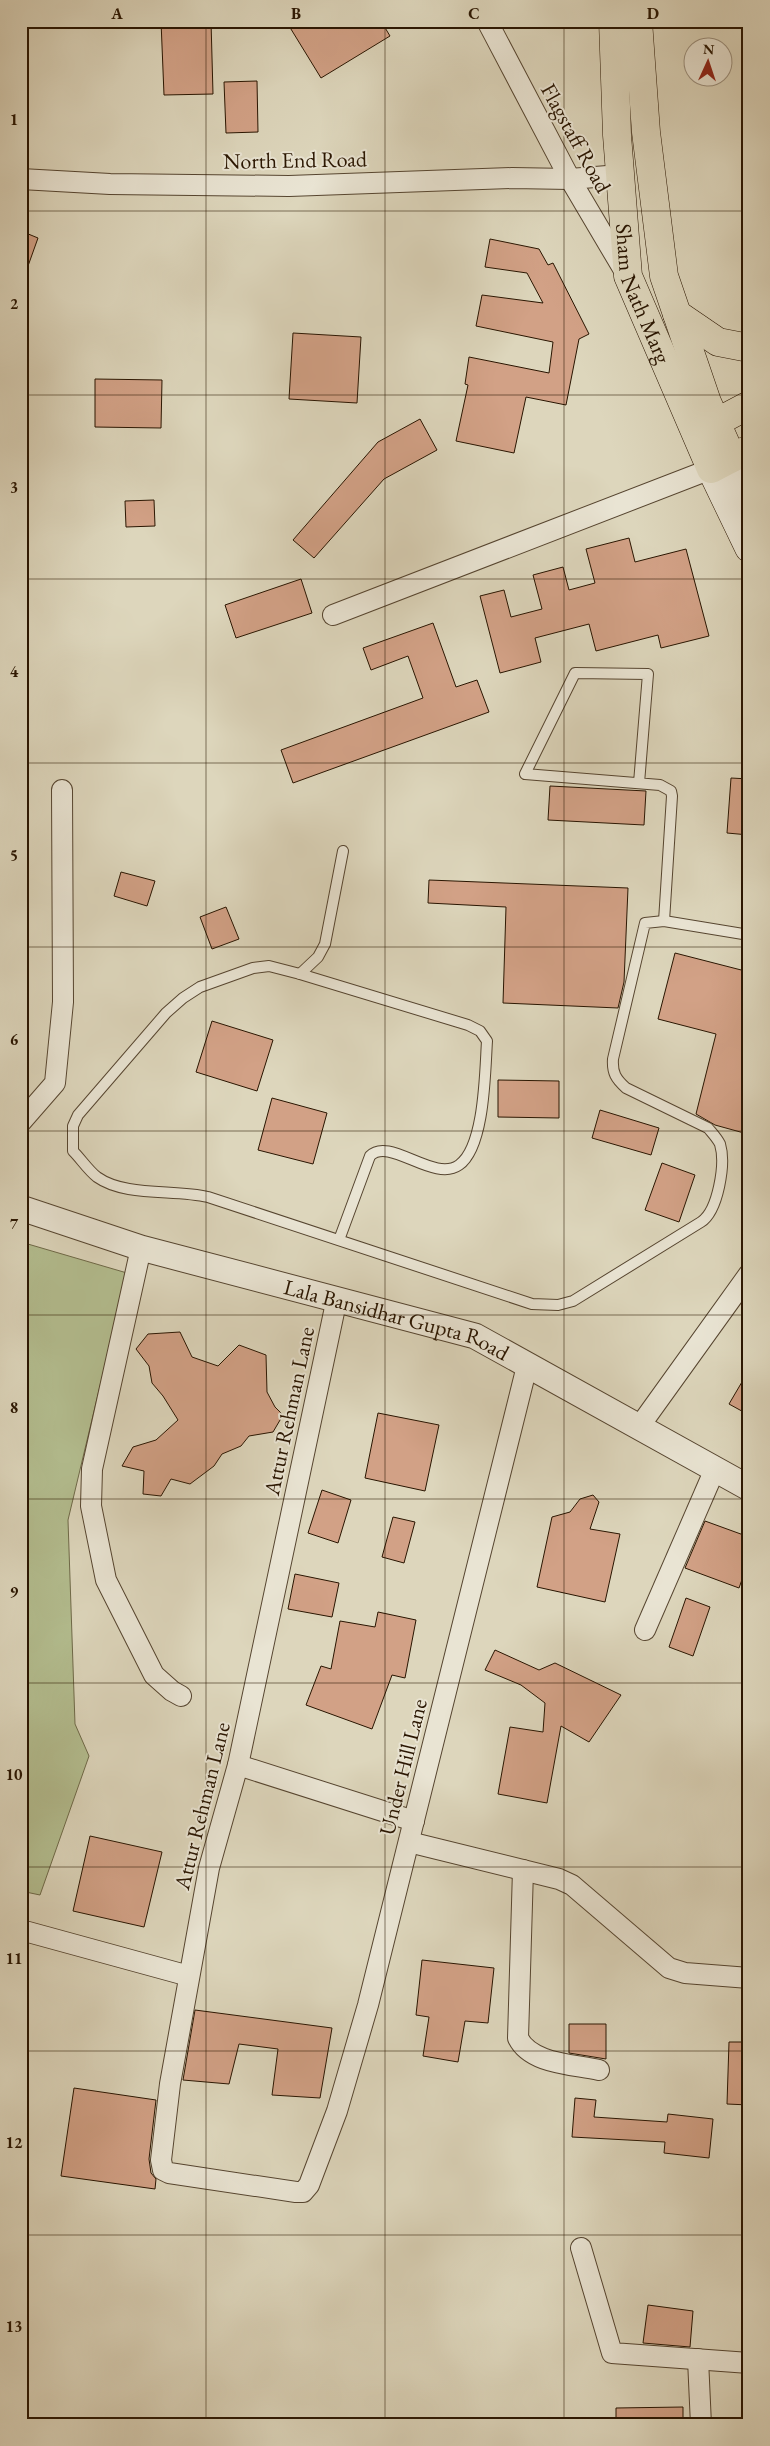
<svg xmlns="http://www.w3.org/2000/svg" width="770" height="2446" font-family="'EB Garamond',serif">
  <rect width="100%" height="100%" fill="#ddd6bc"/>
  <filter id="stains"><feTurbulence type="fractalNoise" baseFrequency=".004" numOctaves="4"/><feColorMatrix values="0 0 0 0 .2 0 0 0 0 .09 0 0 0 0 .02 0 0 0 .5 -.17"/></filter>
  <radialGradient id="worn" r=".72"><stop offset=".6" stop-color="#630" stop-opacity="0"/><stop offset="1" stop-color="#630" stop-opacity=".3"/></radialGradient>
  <!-- green -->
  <path fill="#b3bd8f" stroke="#6e6948" d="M21,1242l106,31 -59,247 7,204 14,32 -49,139 -19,-4z"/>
  <!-- building -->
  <g fill="#d2a186" stroke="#291501">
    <path d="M161,21h50l2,73 -49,1z"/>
    <path d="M286,21h95l9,15 -69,42z"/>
    <path d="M257,81l1,51 -32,1 -2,-51z"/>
    <path d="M21,231l17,7 -15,42h-2z"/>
    <path d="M490,239l49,10 9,16 5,-2 36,71 -10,5 -13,66 -40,-8 -12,56 -58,-12 12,-56 -3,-1 4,-27 80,16 4,-31 -77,-16 6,-31 61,8 -16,-30 -42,-6z"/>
    <path d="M293,333l68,4 -4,66 -68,-4z"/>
    <path d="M95,379l67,1 -1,48 -66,-1z"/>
    <path d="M420,419l17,31 -53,29 -70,79 -21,-18 85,-98z"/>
    <path d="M154,500l1,26 -29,1 -1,-26z"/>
    <path d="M629,538l6,24 51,-13 23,87 -48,12 -3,-13 -62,16 -7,-27 -54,14 6,24 -41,11 -20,-77 24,-6 7,27 31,-8 -9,-34 30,-8 6,23 26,-7 -9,-34z"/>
    <path d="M301,579l11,34 -76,25 -11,-33z"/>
    <path d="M433,623l23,64 21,-7 12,32 -196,71 -12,-33 142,-52 -15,-42 -37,14 -8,-22z"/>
    <path d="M731,778l18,1v56l-22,-2z"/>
    <path d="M550,786l96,5 -2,34 -96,-5z"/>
    <path d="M121,872l34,9 -8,25 -33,-10z"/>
    <path d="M429,880l199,8 -4,94 -6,26 -115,-5 3,-96 -78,-4z"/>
    <path d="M226,907l13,32 -27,10 -12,-32z"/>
    <path d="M675,953l74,19v144l-5,17 -29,-8 -19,-11 20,-80 -58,-15z"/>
    <path d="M212,1021l61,19 -16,51 -61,-19z"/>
    <path d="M498,1080l61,1v37l-61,-1z"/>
    <path d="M272,1098l55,15 -14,51 -55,-14z"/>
    <path d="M600,1110l59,18 -8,27 -59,-17z"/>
    <path d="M662,1163l33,12 -16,47 -34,-12z"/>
    <path d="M180,1332l12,25 26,9 21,-21 27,10 1,37 8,15 8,8 -10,17 -24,4 -8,10 -19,8 -8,12 -24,18 -19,-5 -10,17 -18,-2 1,-23 -22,-5 11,-19 23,-7 22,-20 -15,-24 -11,-13 -3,-17 -13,-17 12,-15z"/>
    <path d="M749,1370v45l-20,-11z"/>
    <path d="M378,1413l61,12 -14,66 -60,-13z"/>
    <path d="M322,1490l29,10 -13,43 -30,-10z"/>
    <path d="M593,1495l6,7 -9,27 30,5 -15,68 -68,-15 15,-70 18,-5 10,-13z"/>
    <path d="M393,1517l22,5 -11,41 -22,-6z"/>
    <path d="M705,1521l44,16v23l-10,28 -54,-20z"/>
    <path d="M295,1574l44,9 -7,34 -44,-8z"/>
    <path d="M686,1598l24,9 -17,49 -24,-9z"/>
    <path d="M378,1612l38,8 -11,58 -13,-3 -20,54 -66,-24 15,-39 10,3 9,-48 35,6z"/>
    <path d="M495,1650l44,20 16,-7 66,32 -32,47 -28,-16 -14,77 -49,-9 12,-67 33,5 2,-29 -24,-18 -36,-15z"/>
    <path d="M90,1836l72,16 -18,75 -71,-16z"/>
    <path d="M422,1960l72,8 -6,55 -23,-2 -7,41 -35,-6 6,-39 -13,-2z"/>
    <path d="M195,2010l137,18 -12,70 -48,-3 6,-46 -39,-5 -10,40 -46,-4z"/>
    <path d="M569,2024h37v35l-37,-6z"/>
    <path d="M729,2042h20v63l-22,-1z"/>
    <path d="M74,2088l82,12 -7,59 2,14 5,6 -1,10 -94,-13z"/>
    <path d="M575,2098l21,2 -2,17 73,5 1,-8 45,5 -4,39 -45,-5 1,-11 -93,-5z"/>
    <path d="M648,2305l45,6 -3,36 -47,-4z"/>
    <path d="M683,2407v18h-67v-17z"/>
  </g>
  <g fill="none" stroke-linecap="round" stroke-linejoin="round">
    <defs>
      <g id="service">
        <path d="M639,783l9,-109 -73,-1 -50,101 135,11 11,6 1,5 -8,125"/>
        <path d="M300,974l18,-17 7,-13 18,-93"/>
        <path d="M339,1240l31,-84c19,-20 64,27 89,9 26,-18 26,-95 28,-124l-7,-10 -12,-6 -168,-51 -31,-8 -16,2 -53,19 -17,11 -17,15 -88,102 -5,11v25c8,8 15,19 24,26 28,20 77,12 111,20l324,107 26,1 15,-4 128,-79c17,-11 25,-58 19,-78 -3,-6 -7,-10 -12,-16l-82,-40c-10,-9 -14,-15 -13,-29l32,-136 19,-2 85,14"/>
      </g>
      <g id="minor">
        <path d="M487,21l83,158 55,93"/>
        <path d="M21,179l89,5 179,2 223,-8 58,1 50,-4"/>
        <path d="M333,615l378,-146"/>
        <path d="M21,1122l34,-39 8,-81 -1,-212"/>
        <path d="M141,1248l-49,221 -1,37 15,74 48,95 18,16 9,5"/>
        <path d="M337,1298l-99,467 -29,103 -39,216 -9,76 2,10 6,3 127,19h7l6,-7 28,-74 31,-106 159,-639"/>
        <path d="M639,1427l110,-153"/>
        <path d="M645,1630l70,-161"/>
        <path d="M238,1765l176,56"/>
        <path d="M409,1842l150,37 13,6 97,83 16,5 64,5"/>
        <path d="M523,1870l-5,168c13,26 54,26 81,32"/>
        <path d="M21,1930l168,46"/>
        <path d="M581,2248l31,105 137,10"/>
        <path d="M698,2359l3,66"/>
      </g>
      <g id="tertiary">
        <path id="s1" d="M21,1208l120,40 334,88 274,152"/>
      </g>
      <g id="secondary">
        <path d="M732,458l17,40"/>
        <path d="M711,469l38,79"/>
      </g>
      <g id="primary">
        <path id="s2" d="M613,21l4,114 11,141 83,193 38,-20"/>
        <path d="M638,21l8,111 18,144 43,126 25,56"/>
        <path d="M677,314l41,28 31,6"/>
        <path d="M700,431l49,-26"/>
      </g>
    </defs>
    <!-- service casing -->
    <use href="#service" stroke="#564530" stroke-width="12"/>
    <!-- minor casing -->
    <use href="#minor" stroke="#564530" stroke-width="22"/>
    <!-- tertiary casing -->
    <use href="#tertiary" stroke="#564530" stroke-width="27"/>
    <!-- secondary casing -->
    <use href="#secondary" stroke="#291501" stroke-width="29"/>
    <!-- primary casing -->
    <use href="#primary" stroke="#291501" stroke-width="29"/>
    <!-- service -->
    <use href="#service" stroke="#e9e4d3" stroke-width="10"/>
    <!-- minor -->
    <use href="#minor" stroke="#e9e4d3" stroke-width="20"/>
    <!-- tertiary -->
    <use href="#tertiary" stroke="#e9e4d3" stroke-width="25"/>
    <!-- secondary -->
    <use href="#secondary" stroke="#e9e4d3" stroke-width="28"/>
    <!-- primary -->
    <use href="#primary" stroke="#ddd6bc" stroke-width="28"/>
  </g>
  <!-- grid -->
  <path fill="none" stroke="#291501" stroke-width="1" stroke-opacity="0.55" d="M206,21v2404M385,21v2404M564,21v2404M21,211h728M21,395h728M21,579h728M21,763h728M21,947h728M21,1131h728M21,1315h728M21,1499h728M21,1683h728M21,1867h728M21,2051h728M21,2235h728"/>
  <g text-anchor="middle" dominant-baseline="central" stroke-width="4" stroke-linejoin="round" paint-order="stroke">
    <!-- street labels -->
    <g font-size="22" fill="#291501" stroke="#e9e4d3">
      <text transform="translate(576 138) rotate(61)">Flagstaff Road</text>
      <text transform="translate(295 160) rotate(-1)">North End Road</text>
      <text stroke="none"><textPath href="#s2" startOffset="276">Sham Nath Marg</textPath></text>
      <text stroke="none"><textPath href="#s1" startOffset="392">Lala Bansidhar Gupta Road</textPath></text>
      <text transform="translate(289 1411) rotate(-78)">Attur Rehman Lane</text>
      <text transform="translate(403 1767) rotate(-76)">Under Hill Lane</text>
      <text transform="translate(202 1806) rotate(-76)">Attur Rehman Lane</text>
    </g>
  </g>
  <!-- margin -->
  <rect width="770" height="2446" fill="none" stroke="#ddd6bc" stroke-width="55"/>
  <!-- north arrow -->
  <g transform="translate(708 62) rotate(3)"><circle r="24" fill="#e9e4d3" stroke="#9c917f"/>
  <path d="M0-4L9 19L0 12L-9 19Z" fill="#8f2418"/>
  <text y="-8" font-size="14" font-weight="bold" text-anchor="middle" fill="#291501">N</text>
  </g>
  <rect x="28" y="28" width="714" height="2390" fill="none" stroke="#291501" stroke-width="2"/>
  <g font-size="16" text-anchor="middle" font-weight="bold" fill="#291501">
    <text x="117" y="19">A</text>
    <text x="296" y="19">B</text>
    <text x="474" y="19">C</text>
    <text x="653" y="19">D</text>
    <text x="14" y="125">1</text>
    <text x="14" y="309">2</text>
    <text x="14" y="493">3</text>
    <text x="14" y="677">4</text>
    <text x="14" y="861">5</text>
    <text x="14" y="1045">6</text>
    <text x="14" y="1229">7</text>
    <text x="14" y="1413">8</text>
    <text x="14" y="1597">9</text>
    <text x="14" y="1780">10</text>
    <text x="14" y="1964">11</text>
    <text x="14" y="2148">12</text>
    <text x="14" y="2332">13</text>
  </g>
  <rect width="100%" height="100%" filter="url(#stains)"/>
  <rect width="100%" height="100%" fill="url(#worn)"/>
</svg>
